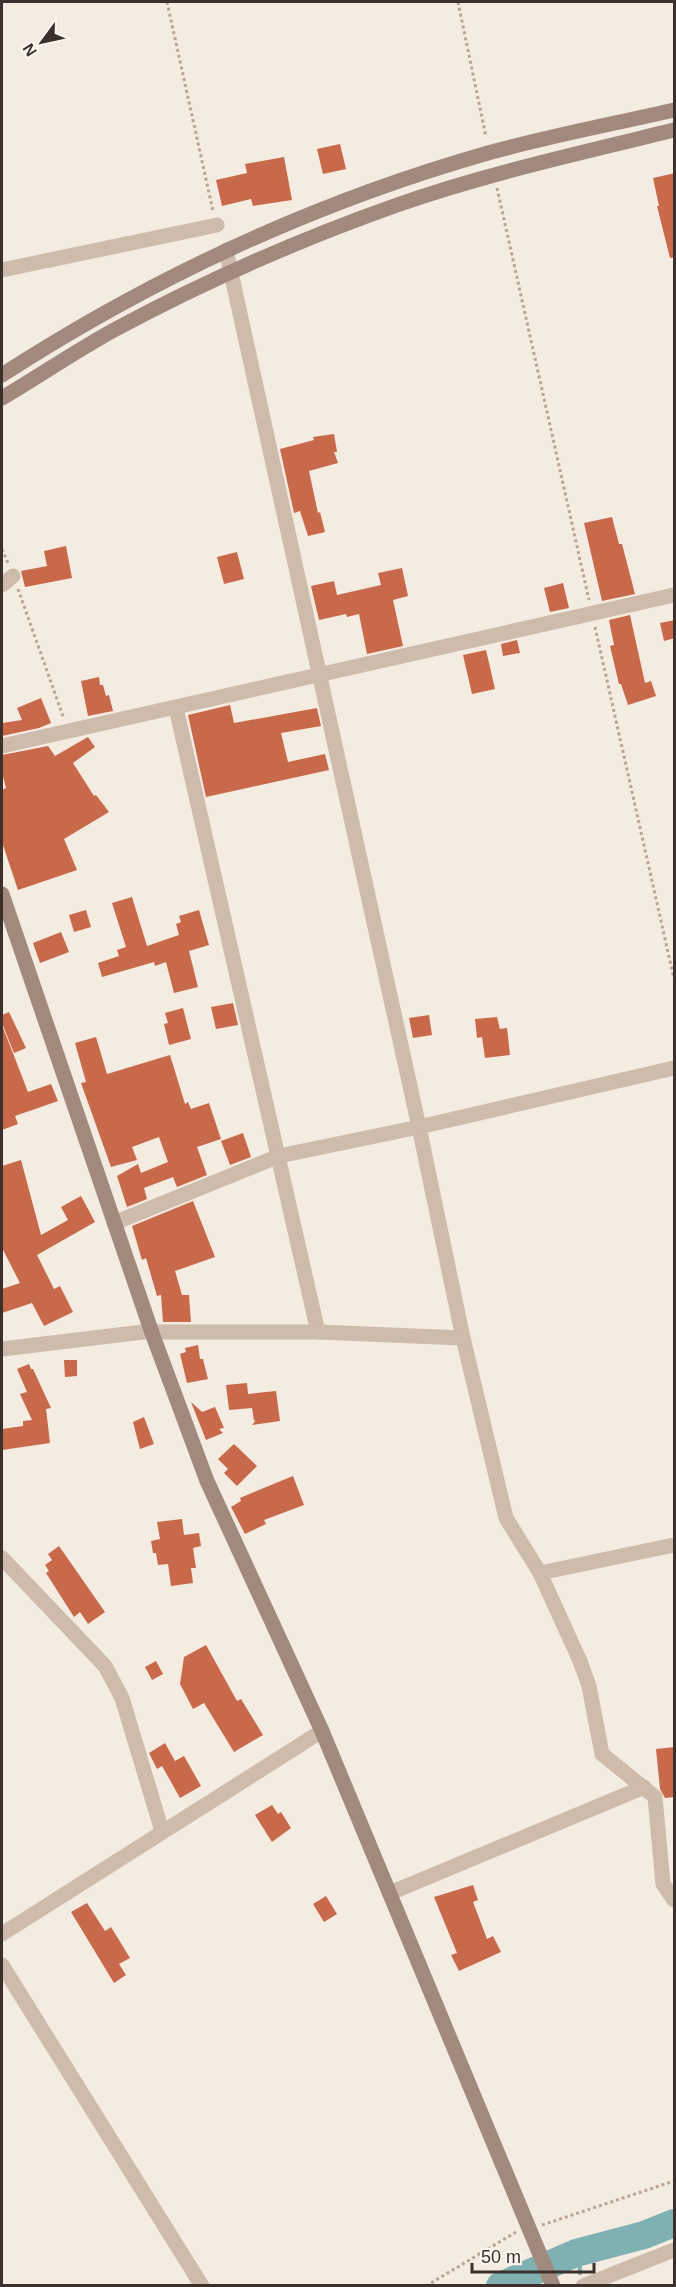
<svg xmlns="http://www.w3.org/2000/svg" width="676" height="2287" font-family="Helvetica,sans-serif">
  <rect width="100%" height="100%" fill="#f4ebe1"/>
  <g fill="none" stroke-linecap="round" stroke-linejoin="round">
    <!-- stream -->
    <path stroke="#7fb0b2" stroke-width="4.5" d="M579,2252l1,21"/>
    <!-- river -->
    <path stroke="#7fb0b2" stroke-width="28" d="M500,2286l76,-33 68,-18 30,-12"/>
  </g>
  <!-- building -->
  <g fill="#c8694b">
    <path d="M340,144l6,25 -23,5 -6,-25z"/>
    <path d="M284,157l8,43 -39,6 -2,-7 -29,7 -6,-26 31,-7 -2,-9z"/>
    <path d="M675,173v84l-5,1 -13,-52h2l-6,-28z"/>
    <path d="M334,434l3,18h-3l4,11 -29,8 9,42 2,-1 5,20 -17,4 -8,-25 -6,2 -14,-64 34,-9 -1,-3z"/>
    <path d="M612,517l7,27h3l13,50 -33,7 -18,-78z"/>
    <path d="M66,546l6,32 -47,9 -4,-16 26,-5 -3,-15z"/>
    <path d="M237,552l7,27 -20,5 -7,-27z"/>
    <path d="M402,568l6,28 -15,4 10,46 -36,8 -8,-40 -12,3 -1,-3 -27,6 -8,-34 23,-5 3,14 44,-10 -3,-12z"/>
    <path d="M563,583l6,25 -19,4 -6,-24z"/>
    <path d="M630,615l15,68 6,-2 5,15 -28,9 -7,-21h-2l-9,-38 4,-1 -5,-25z"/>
    <path d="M675,620v18l-11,3 -4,-18z"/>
    <path d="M517,640l3,13 -17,3 -2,-12z"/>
    <path d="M486,650l9,39 -23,5 -9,-39z"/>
    <path d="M99,677l1,8h3l3,11 3,-1 4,16 -25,5 -7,-35z"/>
    <path d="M41,698l10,25 -12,5 -37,8v-13l20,-3 -5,-12z"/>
    <path d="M230,705l4,18 83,-15 4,18 -40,7 7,29 37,-8 4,16 -123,27 -18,-82z"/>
    <path d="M88,737l7,10 -22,16 21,33 2,-1 13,17 -45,27 13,31 -59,20 -16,-48v-52l4,-2 -4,-15v-18l46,-9 7,10z"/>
    <path d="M132,897l15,49 32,-11 -3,-11 5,-2 -2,-6 20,-6 10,35 -20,6 9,36 -24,6 -8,-31 -11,4 -1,-4 -52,15 -4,-14 21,-7 -2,-6 9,-3 -14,-44z"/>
    <path d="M86,910l5,17 -17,5 -5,-17z"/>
    <path d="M61,932l8,20 -29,11 -7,-20z"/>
    <path d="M233,1003l5,22 -22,4 -5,-22z"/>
    <path d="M183,1008l8,31 -22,6 -5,-21 4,-1 -3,-10z"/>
    <path d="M9,1012l17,36 -12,5 -12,-30v-8z"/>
    <path d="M429,1015l3,20 -19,3 -4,-20z"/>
    <path d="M497,1017l3,12 7,-1 3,27 -25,3 -3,-21 -5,1 -2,-19z"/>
    <path d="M2,1025l26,67 23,-8 7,17 -43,15 3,8 -16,6z"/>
    <path d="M96,1037l11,37 63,-19 15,49 3,-2 3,7 18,-6 12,36 -24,8 10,28 -30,12 -4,-10 -29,11 3,11 -20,8 -10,-31 21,-12 3,9 27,-11 -9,-25 -27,10 5,13 -26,7 -30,-84 5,-1 -11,-39z"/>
    <path d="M243,1133l8,24 -21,8 -9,-24z"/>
    <path d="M21,1160l20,75 27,-15 -7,-13 20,-11 14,26 -58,33 17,34 6,-3 13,26 -29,14 -12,-23 -30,10v-24l18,-6 -18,-35v-82z"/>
    <path d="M193,1201l22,56 -40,14 7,24h7l2,27h-28l-2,-27 -4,1 -11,-38 -4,2 -10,-34z"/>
    <path d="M198,1345l2,14h3l5,20 -21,4 -7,-29 6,-2 -1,-4z"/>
    <path d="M64,1360h13v16l-12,1z"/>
    <path d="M29,1364l2,5h2l18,39 -5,1 4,34 -48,7v-21l21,-3v-5l9,-1 -12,-26 7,-2 -10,-23z"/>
    <path d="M247,1383l1,11 28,-3 4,30 -28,4 4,-5 -2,1 -2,-13 -23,2 -3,-25z"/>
    <path d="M191,1402l11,10 13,-5 9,21 -5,1 4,4 -17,7z"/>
    <path d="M144,1417l10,27 -14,5 -7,-27z"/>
    <path d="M234,1444l23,22 -20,20 -13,-13 4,-4 -10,-10z"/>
    <path d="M293,1476l11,29 -40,15 2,4 -21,10 -14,-27 10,-6 -1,-3 7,-3z"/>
    <path d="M182,1519l2,16 15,-2 2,13 -8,2 3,20h-5l2,15 -22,3 -3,-22 -10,1 -2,-12h-3l-2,-12 9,-2 -3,-17z"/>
    <path d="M59,1546l46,66 -17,12 -8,-12 -6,5 -28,-44 3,-2 -4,-6 7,-5 -4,-6z"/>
    <path d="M206,1645l31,56 4,-2 22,36 -29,17 -30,-49 -11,6 -13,-25 4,-27z"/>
    <path d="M156,1661l7,13 -11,6 -7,-13z"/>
    <path d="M165,1743l10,18 9,-5 17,30 -21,12 -18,-32 -5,3 -8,-16z"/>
    <path d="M675,1747v50l-10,1 -5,-9 -4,-40z"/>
    <path d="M272,1805l6,9 3,-2 10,16 -19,14 -17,-27z"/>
    <path d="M473,1885l5,15 -5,2 14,37 6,-3 8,16 -42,19 -8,-16 6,-2 -23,-56z"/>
    <path d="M326,1896l11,18 -13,8 -11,-18z"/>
    <path d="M87,1903l18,28 6,-4 19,31 -11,6 7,11 -12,8 -43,-71z"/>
  </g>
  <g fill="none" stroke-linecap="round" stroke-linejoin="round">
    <!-- path -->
    <g stroke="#b9a596" stroke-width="3" stroke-dasharray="3 3" stroke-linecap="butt">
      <path d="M167,2l46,209"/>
      <path d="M458,2l28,135"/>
      <path d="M497,188l92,412"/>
      <path d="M2,549l6,14"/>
      <path d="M18,589l46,130"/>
      <path d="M595,627l79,352"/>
      <path d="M542,2225l132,-44"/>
      <path d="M426,2286l90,-54"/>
    </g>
    <!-- street -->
    <g stroke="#cdbbac" stroke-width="15">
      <path d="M226,250l193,877 44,211 43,180 34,55 40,88 9,25 13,68 53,43 8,87 11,16"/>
      <path d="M2,270l215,-45"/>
      <path d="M2,585l11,-9"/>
      <path d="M176,708l142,624"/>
      <path d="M2,746l672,-151"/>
      <path d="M114,1223l165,-67 140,-29 255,-59"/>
      <path d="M2,1349l141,-17h175l145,6"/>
      <path d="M2,1558l103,108 17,32 40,133"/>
      <path d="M540,1573l134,-28"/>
      <path d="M390,1893l254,-106"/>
      <path d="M2,1934l320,-203"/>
      <path d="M2,1965l200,321"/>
      <path d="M583,2286l91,-36"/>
    </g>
    <!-- secondary -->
    <g stroke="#a18a7d" stroke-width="15">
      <path d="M2,375c150,-97 314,-173 486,-222 61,-17 125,-29 186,-43"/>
      <path d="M2,398c37,-22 74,-47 112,-68 91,-49 187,-91 283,-125 91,-32 185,-52 277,-75"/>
      <path d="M2,894l150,439 55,148 115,250 231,555"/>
    </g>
  </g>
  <!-- border -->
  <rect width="676" height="2287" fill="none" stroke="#3b302b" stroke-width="6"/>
  <!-- north arrow -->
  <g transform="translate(42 42) rotate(237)" stroke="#fbf5ee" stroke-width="4.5" paint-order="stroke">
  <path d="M0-4.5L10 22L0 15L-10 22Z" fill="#3b302b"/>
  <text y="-9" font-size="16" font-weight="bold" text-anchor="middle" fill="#3b302b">N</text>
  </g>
  <!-- scale -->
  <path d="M472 2263v9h122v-9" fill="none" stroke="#3b302b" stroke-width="3"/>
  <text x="481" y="2263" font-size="18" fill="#3b302b" stroke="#fbf5ee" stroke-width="4.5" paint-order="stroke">50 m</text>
</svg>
